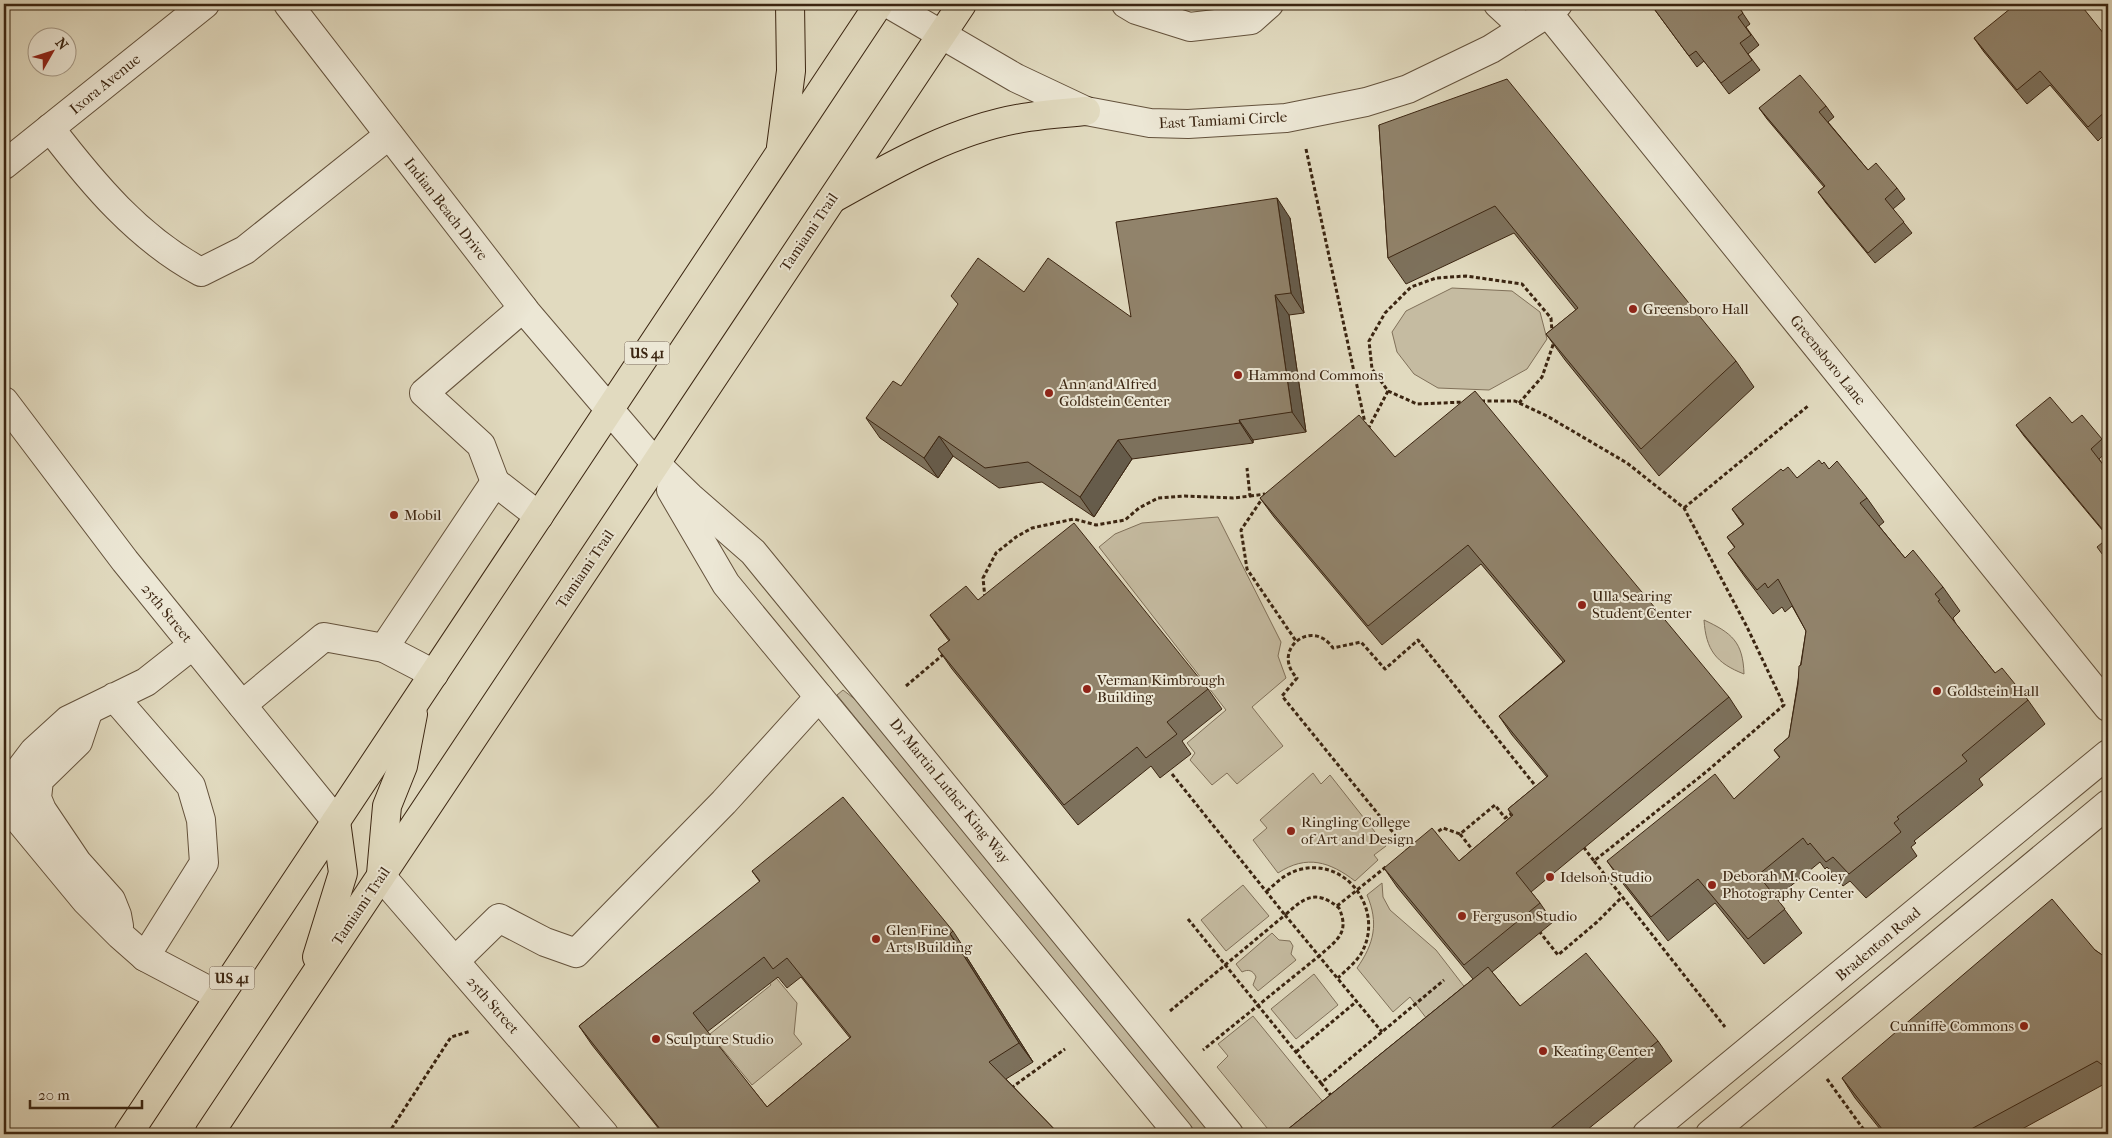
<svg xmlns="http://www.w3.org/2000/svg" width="2112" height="1138" font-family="'IM FELL French Canon',serif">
  <rect width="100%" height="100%" fill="#e1dabf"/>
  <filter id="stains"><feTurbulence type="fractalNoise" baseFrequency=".004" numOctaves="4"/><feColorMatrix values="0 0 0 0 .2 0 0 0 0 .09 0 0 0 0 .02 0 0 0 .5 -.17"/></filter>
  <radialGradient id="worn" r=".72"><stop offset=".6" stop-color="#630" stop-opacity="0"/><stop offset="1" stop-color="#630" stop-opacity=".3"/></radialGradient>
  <!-- grass -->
  <g fill="#c5bba1" stroke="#807059">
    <path d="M1452,288l60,3 28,21 7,27 -20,30 -38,21 -51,-2 -24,-14 -17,-22 -5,-20 14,-21z"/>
    <path d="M1218,517l63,125 -3,14 8,22 -34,29 31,39 -46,38 -10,-11 -15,12 -22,-25 5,-7 -8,-10 39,-33 -127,-163 16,-13 27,-11z"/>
    <path d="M1704,620c28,13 39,22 40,54 -28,-11 -38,-24 -40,-54z"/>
    <path d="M843,690l27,21 343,423h-18l-12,-14 -346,-425z"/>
    <path d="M1313,773l8,11 9,-9 56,71 -12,9 4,5 -23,21c-25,-19 -48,-27 -77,-8l-25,-33 14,-12 -7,-8z"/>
    <path d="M1382,883l1,14 7,13 46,40 51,66 -50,16 -27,-35 -17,15 -36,-44c17,-24 22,-45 10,-73z"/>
    <path d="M1243,885l26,31 -43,35 -25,-31z"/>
    <path d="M1272,933l7,7 11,1 3,5 -2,8 5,6 -38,31 -5,-6 3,-8c-3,-7 -8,-8 -14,-5l-6,-8z"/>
    <path d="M743,947l20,15 34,41 -3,31 8,10 -50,41 -42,-51 61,-49z"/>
    <path d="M1314,974l24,31 -42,34 -25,-30z"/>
    <path d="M1253,1016l71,87 -38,31h-14l-55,-67 11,-11 -10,-12z"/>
  </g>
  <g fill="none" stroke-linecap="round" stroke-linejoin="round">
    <defs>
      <g id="minor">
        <path d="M288,4l239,309 128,150 35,34 63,55 476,582"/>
        <path d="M889,4l127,74 70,33 64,12 38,1 98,-6 80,-16 42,-13 83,-40 57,-36 10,-9"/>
        <path d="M1126,4l10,6 54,17 61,-7 18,-16"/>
        <path d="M1498,4l26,24"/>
        <path d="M1548,13l560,694"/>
        <path d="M50,128c43,56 88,110 151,144l44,-22 144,-115"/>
        <path d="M4,165l201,-161"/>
        <path d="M4,401l121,160 211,260"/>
        <path d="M495,482l-14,-37 -57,-52 99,-85"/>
        <path d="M671,490l55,94 453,550"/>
        <path d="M384,648l111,-166 44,34"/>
        <path d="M114,697l77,89 10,34 3,43 -59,94 -25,-22 -34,-34 -67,-81 -6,-18 -1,-22 22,-29 34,-31 78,-38 47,-37"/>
        <path d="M242,705l82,-68 60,11 50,26"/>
        <path d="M88,712l-10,30 -39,38 -2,18 5,12 35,52 34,38 6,15 2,11"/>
        <path d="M381,876l223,258"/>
        <path d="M145,957l74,39"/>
        <path d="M455,961l44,-43 46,24 31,11 148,-151 95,-105"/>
        <path d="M1647,1134l461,-380"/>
        <path d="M1710,1134l398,-330"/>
      </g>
      <g id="major">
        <path d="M781,147l10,-76 -1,-67"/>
        <path d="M834,198c60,-34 125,-71 195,-81 19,-3 38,-4 57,-6"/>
        <path d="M381,874l6,-68 16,-40 10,-52"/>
        <path d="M317,957l26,-84 -7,-52"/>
        <path d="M128,1134l751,-1130"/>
        <path d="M209,1134l753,-1130"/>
      </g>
    </defs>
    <!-- minor casing -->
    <use href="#minor" stroke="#64523c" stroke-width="30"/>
    <!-- major casing -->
    <use href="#major" stroke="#3b2511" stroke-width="30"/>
    <!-- path -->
    <g stroke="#3b2511" stroke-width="3" stroke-dasharray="4 2.5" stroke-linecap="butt">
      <path d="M1306,149l59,274"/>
      <path d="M1388,391l29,13 48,-2"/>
      <path d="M1481,401h34l32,15 80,47 57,45 63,119 37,78 -78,67 -112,89 -12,-16"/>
      <path d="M1519,403l23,-26 12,-35"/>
      <path d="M1368,429l20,-38 -16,-22 -3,-28 16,-28 26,-26 25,-9 30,-2 56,8 29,34 1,13"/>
      <path d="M1250,496l15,-2"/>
      <path d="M1264,496l-23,34 6,39 49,72"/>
      <path d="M1684,508l124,-102"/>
      <path d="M985,598l-2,-20 13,-25 20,-16 16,-9 42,-9 22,6 29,-5 14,-12 19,-10 27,-2 48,2 17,-2 -3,-28"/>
      <path d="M906,686l39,-33"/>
      <path d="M1172,774l113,141c20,-18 31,-26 54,-7 11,25 -2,32 -20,48l63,76"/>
      <path d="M1460,834l15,19"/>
      <path d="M1433,835l10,-7 17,6 35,-29 10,13 9,-6"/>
      <path d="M1409,852l-127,-156 15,-18c-27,-28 15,-61 36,-30l28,-6 24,27 33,-29 120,149"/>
      <path d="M1594,861l131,166"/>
      <path d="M1267,891c10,-9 20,-19 35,-22 45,-10 81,40 61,81 -5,11 -17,20 -25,28"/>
      <path d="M1337,906l50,-40"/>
      <path d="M1188,919l133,164 123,-103"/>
      <path d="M1539,931l19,24 39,-33 25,-25"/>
      <path d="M1170,1011l115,-96 34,41 -116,94"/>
      <path d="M1296,1052l61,-51"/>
      <path d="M1827,1079l40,55"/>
      <path d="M1321,1083l12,15"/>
      <path d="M1011,1088l54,-39"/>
      <path d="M388,1134l63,-97 20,-6"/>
    </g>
    <!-- minor -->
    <use href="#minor" stroke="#ece7d5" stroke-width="28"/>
    <!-- major -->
    <use href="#major" stroke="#e1dabf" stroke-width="28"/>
  </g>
  <!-- wall -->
  <g fill="#7d715c" stroke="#3b2511" fill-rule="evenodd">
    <path d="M1740,9l10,15 -4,3 13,18 -11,9 12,16 -31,24 -25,-33 -7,6 -42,-57z"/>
    <path d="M1974,38l134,1v92l-10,10 -48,-56 -23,19 -43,-52z"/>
    <path d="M1826,106l8,11 -6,5 40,48 29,18 8,11 -12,10 19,24 -37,30 -49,-60 -8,-11 6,-5 -57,-68 -8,-11z"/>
    <path d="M1379,125l357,236 18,26 -95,89 -94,-116 -19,-26 30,-24 -62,-77 -108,51 -18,-26z"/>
    <path d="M1290,218l14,95 -15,2 17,117 -53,8v3l-121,16 -38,58 -52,-35 -43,6 -46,-32 -15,22 -58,-40 -14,-20 35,-32 123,-94 107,25z"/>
    <path d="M2072,423l30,16 6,9v3l-9,8 9,12v66l-84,-101 -8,-11z"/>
    <path d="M1395,457l334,240 13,20 -211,175 9,11 13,19 -61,50 28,34 138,35 14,20 -90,73h-300l191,-155 -76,-92 -13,-19 75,-7 53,-45 -4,-7 39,-32 -35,-42 -13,-19 64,-54 -82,-98 -99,81 -108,-128 -14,-19z"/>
    <path d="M1822,464l45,34 17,24 -5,4 26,32 38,29 17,24 -7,7 3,6 39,49 33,27 17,24 -66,55 4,6 -69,56 2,2 -5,4 6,9 -51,42 -16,-17 -7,5 -16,-19 -2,2 -5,-7 -44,36 26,35 -38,31 -49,-61 -47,38 -44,-56 -17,-24 127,-62 46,-41 -6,-8 15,-13 17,-106 -14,-25 -7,6 -3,-5 -9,7 -28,-37 -17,-24 7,-5 -8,-11 16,-12 -11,-16 51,-38 14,7z"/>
    <path d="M978,600l230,89 14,20 -40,32 9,13 -31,24 -9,-12 -73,59 -126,-156 -14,-20 11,-8 -19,-26z"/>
    <path d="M752,871l201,60 13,20 -2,2 69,109 -27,17 53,55h-396l-71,-89 -13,-19 181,-144zM778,977l9,11 14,-11 49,61 -83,69 -60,-75z"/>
    <path d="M2095,950l13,9v123l-95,52h-129l-29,-36 -13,-20z"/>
  </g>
  <!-- shaded-wall -->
  <g fill="#665c4b" stroke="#3b2511">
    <path d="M1207,4h6l-3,4z"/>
    <path d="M1735,4h9l-5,6z"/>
    <path d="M1277,198l13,20 14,95 -13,-20z"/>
    <path d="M1275,295l14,20 17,117 -14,-20z"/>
    <path d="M1239,420l14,20v3l-13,-20z"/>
    <path d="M939,436l14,20 -15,22 -14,-20z"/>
    <path d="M1118,440l14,19 -38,58 -14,-20z"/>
    <path d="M950,934l14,19 69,109 -14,-19z"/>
  </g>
  <!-- building -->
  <g fill="#91836b" stroke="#3b2511" fill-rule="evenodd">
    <path d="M1664,4h72l7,9 -5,4 13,18 -11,8 12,17 -31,23 -25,-32 -7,5 -34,-46z"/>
    <path d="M2016,4h64l28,35v70l-20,18 -48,-56 -23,19 -43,-52z"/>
    <path d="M1800,75l26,31 -7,6 49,58 8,-7 21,25 -12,11 19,23 -36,31 -50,-61 7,-6 -66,-78z"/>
    <path d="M1507,79l229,282 -95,88 -95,-115 32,-26 -83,-102 -107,52 -9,-133z"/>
    <path d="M1277,198l14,95 -16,2 17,117 -53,8 1,3 -122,17 -38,57 -52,-35 -43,6 -46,-32 -15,22 -58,-40 27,-37 8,5 57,-82 -7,-8 27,-38 46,34 24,-34 83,59 -15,-95z"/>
    <path d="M1475,391l254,306 -213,176 24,30 -76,62 -80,-97 48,-40 27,33 54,-46 -5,-6 40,-33 -49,-60 66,-55 -97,-116 -100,81 -108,-128 99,-83 36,42z"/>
    <path d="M2050,397l22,26 10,-8 20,24 -11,10 17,22v65l-92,-111z"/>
    <path d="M1819,460l3,4 2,-2 5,7 8,-8 30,37 -7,5 45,55 8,-8 30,37 -8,7 5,6 -2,1 57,72 7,-5 26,32 -66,55 5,6 -70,56 2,2 -5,4 7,9 -52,42 -16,-17 -7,5 -16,-19 -2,2 -5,-7 -45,37 27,34 -37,30 -50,-60 -47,38 -44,-56 108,-87 19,25 46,-42 -6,-7 15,-13 9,-53 1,-18 2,-1 5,-34 -28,-52 -10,9 -3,-5 -8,7 -29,-37 7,-6 -8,-10 17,-13 -12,-15 49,-40 2,2 5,-4 9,11z"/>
    <path d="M1074,523l134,166 -41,33 10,12 -31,24 -9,-11 -73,58 -126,-156 12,-9 -20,-25 36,-29 12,14z"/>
    <path d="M2108,538v24l-11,-15z"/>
    <path d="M843,797l110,134 -3,3 69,109 -30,19 70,72h-395l-85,-108 181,-145 -8,-10zM764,957l9,12 14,-11 64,79 -84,70 -74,-94z"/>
    <path d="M2052,899l43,51 13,9v110l-11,-8 -135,73h-76l-44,-56z"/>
    <path d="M1586,953l72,88 -114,93h-262l206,-167 32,39z"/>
  </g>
  <!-- markers -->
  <g fill="#8f2418" stroke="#ece7d5" stroke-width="2">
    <circle cx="1633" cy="309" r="5"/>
    <circle cx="1238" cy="375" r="5"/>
    <circle cx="1049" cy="393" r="5"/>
    <circle cx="394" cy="515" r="5"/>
    <circle cx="1582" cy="605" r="5"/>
    <circle cx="1087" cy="689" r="5"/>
    <circle cx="1937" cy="691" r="5"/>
    <circle cx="1291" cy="831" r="5"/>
    <circle cx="1550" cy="877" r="5"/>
    <circle cx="1712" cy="885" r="5"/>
    <circle cx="1462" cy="916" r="5"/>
    <circle cx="876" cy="939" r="5"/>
    <circle cx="2024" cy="1026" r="5"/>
    <circle cx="656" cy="1039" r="5"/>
    <circle cx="1543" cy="1051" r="5"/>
  </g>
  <g text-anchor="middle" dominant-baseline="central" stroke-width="4" stroke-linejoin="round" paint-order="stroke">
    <!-- shield labels -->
    <g fill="#ece7d5" stroke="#705f4c" stroke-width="1">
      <rect x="624.5" y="341.5" width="45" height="23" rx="4"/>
      <rect x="209.5" y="966.5" width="45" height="23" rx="4"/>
    </g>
    <g font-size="14" font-weight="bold" fill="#3b2511">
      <text x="647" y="353">US 41</text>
      <text x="232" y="978">US 41</text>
    </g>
    <!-- street labels -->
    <g font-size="15" fill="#3b2511" stroke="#ece7d5">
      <text transform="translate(105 84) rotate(-39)">Ixora Avenue</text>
      <text transform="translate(1223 120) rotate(-3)">East Tamiami Circle</text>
      <text transform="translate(446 209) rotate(52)">Indian Beach Drive</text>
      <text transform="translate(809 232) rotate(-56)">Tamiami Trail</text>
      <text transform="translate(1828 360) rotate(51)">Greensboro Lane</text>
      <text transform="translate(585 569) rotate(-56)">Tamiami Trail</text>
      <text transform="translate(167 613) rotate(51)">25th Street</text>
      <text transform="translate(950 791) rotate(51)">Dr Martin Luther King Way</text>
      <text transform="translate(361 906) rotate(-56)">Tamiami Trail</text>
      <text transform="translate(1878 944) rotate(-40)">Bradenton Road</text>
      <text transform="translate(493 1005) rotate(49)">25th Street</text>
    </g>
    <!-- poi labels -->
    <g font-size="15" fill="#3b2511" stroke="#ece7d5" text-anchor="start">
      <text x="1643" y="309">Greensboro Hall</text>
      <text x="1248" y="375">Hammond Commons</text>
      <text x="1059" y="384">Ann and Alfred<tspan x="1059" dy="17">Goldstein Center</tspan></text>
      <text x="404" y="515">Mobil</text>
      <text x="1592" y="596">Ulla Searing<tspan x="1592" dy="17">Student Center</tspan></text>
      <text x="1097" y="680">Verman Kimbrough<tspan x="1097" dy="17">Building</tspan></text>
      <text x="1947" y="691">Goldstein Hall</text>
      <text x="1301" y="822">Ringling College<tspan x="1301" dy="17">of Art and Design</tspan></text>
      <text x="1722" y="876">Deborah M. Cooley<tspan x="1722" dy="17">Photography Center</tspan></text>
      <text x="1560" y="877">Idelson Studio</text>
      <text x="1472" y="916">Ferguson Studio</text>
      <text x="886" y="930">Glen Fine<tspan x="886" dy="17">Arts Building</tspan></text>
      <text x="2014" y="1026" text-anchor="end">Cunniffe Commons</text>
      <text x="666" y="1039">Sculpture Studio</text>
      <text x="1553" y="1051">Keating Center</text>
    </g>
  </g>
  <!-- margin -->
  <rect width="2112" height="1138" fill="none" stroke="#e1dabf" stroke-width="20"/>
  <rect x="5" y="5" width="2102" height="1128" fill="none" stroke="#3b2511" stroke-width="2.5"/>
  <rect x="10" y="10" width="2092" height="1118" fill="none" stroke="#3b2511"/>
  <!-- north arrow -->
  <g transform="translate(52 52) rotate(51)"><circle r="24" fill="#ece7d5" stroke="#a59987"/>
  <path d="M0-4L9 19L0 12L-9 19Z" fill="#8f2418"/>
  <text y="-8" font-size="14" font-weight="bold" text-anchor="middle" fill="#3b2511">N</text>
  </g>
  <!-- scale -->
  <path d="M30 1100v8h112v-8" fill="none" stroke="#3b2511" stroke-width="2.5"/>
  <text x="38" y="1100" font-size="15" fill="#3b2511" stroke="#ece7d5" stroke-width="4" paint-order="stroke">20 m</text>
  <rect width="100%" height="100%" filter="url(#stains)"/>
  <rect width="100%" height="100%" fill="url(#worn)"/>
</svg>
